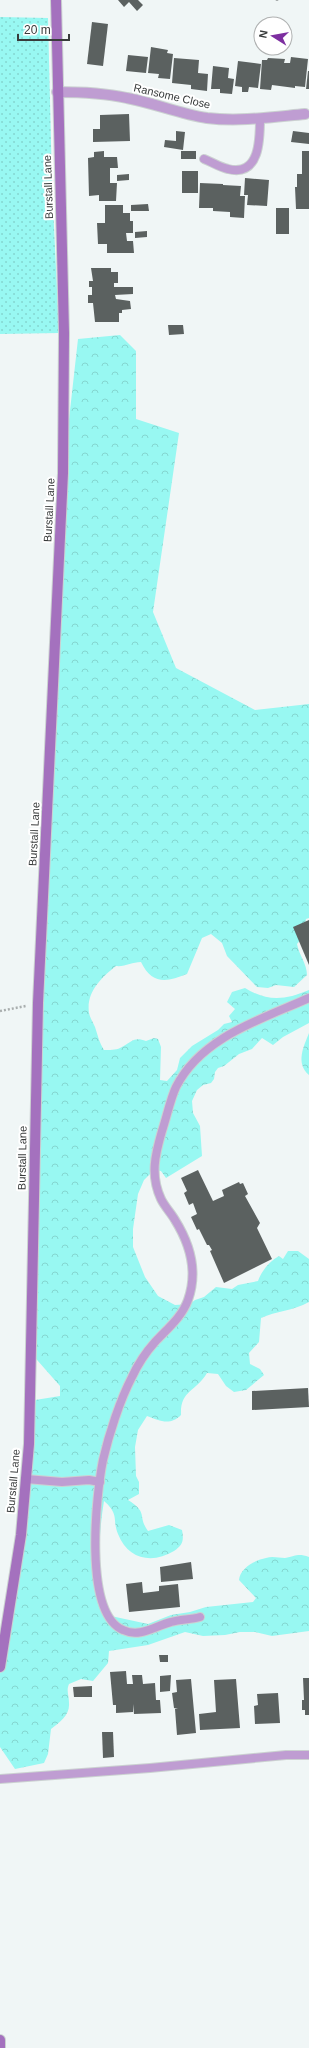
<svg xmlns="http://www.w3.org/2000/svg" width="309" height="2048" font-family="Arial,sans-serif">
  <defs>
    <pattern id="grass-dots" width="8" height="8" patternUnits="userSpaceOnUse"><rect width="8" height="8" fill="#98f8f2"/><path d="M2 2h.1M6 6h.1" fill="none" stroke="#84d6d0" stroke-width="1.8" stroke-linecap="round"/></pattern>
    <pattern id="forest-crowns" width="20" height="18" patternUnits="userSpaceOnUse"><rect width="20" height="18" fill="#98f8f2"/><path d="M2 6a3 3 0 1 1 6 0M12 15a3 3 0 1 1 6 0" fill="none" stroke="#84d6d0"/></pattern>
  </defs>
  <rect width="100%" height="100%" fill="#f0f6f6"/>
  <!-- grass -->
  <path fill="url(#grass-dots)" d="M0,17l48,1 4,166 7,149 -59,1z"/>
  <!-- forest -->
  <g fill="url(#forest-crowns)">
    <path d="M120,335l16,16v68l43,14 -26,179 23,56 79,42 54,-6v214l-3,1 -5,20 -4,5c2,11 10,20 10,31l-13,12 -18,-2 -8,3 -11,-1 -30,-31 -5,-13 -11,-9 -9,4 -15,36c-20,8 -35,11 -46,-12 -9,0 -16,5 -25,4 -15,12 -30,26 -27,47 1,5 4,9 6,14 3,9 4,15 9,23 5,0 12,0 16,-2 11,-5 13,-12 26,-7l8,-3 4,1 3,8 -1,33 7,1 10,-11 3,-12 12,-12 26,-16 6,-6 8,-2 -3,-6 6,-7 -8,-7 5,-10 13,-4c23,14 40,12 64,2v33l-26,14 -10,8 -11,-7 -10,11 -13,5 -15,12 -6,2 -3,4 -1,7 -3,4 -8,2 -6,5 -5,11 1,12 7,13 2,30 -36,22 -5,-7 -7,-1 -10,10 -6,14 -5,35v18l12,30 13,19 17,9 15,-1 5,-4 9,-3 12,-10 16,2 6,-4 20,-4c4,-11 12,-20 21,-25l4,3 5,-8h10l11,8v43c-16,9 -33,9 -48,16l-2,24 -10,11 1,11 10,5 4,6 -18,15 -12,2 -8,-6 -8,-12 -11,-1c-11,19 -27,17 -26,42 -11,11 -21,6 -34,1l-9,14 -3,17 1,29 3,6v12l-11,6c21,13 9,16 20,31l21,-6 13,5c2,10 1,15 -8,21 -21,13 -46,9 -56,-17 -6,-14 2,-19 -14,-33 -6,37 -8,80 7,115l37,8 23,-9 19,-3 16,-5 47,-5 3,-4 -17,-18c1,-12 16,-20 27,-22 6,-2 13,0 19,0 11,-2 13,-5 24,-1v74l-37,5 -17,-4h-15l-15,3 -22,1 -18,-4 -37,13 -39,6 -1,12 -15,18 -12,-2 -12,5c-3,7 0,11 0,19 1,12 -9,19 -18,26l-3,25 -4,9 -29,6 -15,-22v-80l21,-132 8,-134 31,-5v-10l-30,-34 4,-185 29,-694 15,-134z"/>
    <path d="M309,1033v42c-14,-12 -5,-29 0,-42z"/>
  </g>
  <!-- building -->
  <g fill="#5b6160">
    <path d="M118,0h20l5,5 -6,6 -8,-9 -5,5z"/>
    <path d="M92,22l16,2 -5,42 -16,-2z"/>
    <path d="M151,47l17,3 -1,3 6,1 -3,25 -12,-1 1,-4 -11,-1z"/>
    <path d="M128,55l20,2 -2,16 -20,-2z"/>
    <path d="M291,57l17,2 -3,28 -10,-1v2l-23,-3 -1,5 -11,-1 2,-29h5l1,-2 17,1 -1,4h6z"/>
    <path d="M174,58l25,2 -1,13 10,1 -1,17 -16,-2v-4l-19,-2z"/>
    <path d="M238,61l23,3 -3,24 -9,-1 -1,5h-6v-5l-7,-1z"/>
    <path d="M213,66l16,2 -1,10 6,1 -2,15 -12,-1v-4h-9z"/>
    <path d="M308,71h1v18h-3z"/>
    <path d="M129,114l1,27 -37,1v-13h7v-14z"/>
    <path d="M176,131l9,1 -2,18 -19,-3 1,-7 11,1z"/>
    <path d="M293,131l16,2v11l-18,-2z"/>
    <path d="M104,151v6h13l1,11h-8v15h7l-1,18h-17v-6l-10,1 -1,-38 6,-1v-5z"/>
    <rect x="181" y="151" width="15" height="8"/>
    <path d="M302,151h7v58h-13l-1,-22h2v-13h5z"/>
    <rect x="182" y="171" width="16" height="22"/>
    <path d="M129,174v6l-12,1v-6z"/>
    <path d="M245,178l24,2 -2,26 -20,-1 1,-10h-4z"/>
    <path d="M200,183l23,1v6v-5l18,1 -1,10h5l-1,22 -14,-1v-5l-17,-1v-3h-14z"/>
    <path d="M148,204l1,7h-18v-6z"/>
    <path d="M105,205h18v8h7v8h3v12h-7l1,8h6l1,12h-27v-9h-9l-1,-21h8z"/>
    <rect x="276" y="208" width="13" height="26"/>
    <path d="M147,231v6l-12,1v-6z"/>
    <path d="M91,268h20v4h7v11h-4v4h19v7l-18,1 1,4 14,2 1,8 -9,1v3h-3v9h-24l-2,-19h-5v-8h4v-8h-3v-6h4z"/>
    <path d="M168,325h15l1,9 -15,1z"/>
    <path d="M309,920v45l-16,-38z"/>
    <path d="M198,1170l15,31 11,-5 -2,-6 17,-8 1,2 3,-1 5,11 -3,2 15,27 -3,5 15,31 -48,24 -14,-32 2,-1 -3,-5h-2l-8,-16 -2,1 -6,-13 6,-3 -4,-11 -4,2 -5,-12 3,-2 -6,-13z"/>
    <path d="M308,1388l1,19 -57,3v-19z"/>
    <path d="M191,1562l2,17 -32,3 -1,-15z"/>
    <path d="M142,1582l1,11 16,-2v-5l19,-2 2,23 -51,5 -3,-28z"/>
    <path d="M159,1655h9v7h-8z"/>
    <path d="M126,1671l1,13h6l-1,-9h10l1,9 12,-1 1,17h4l1,13 -27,1 -1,-10v8l-17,1v-8h-3l-3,-33z"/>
    <path d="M171,1675l-1,16 -10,1v-16z"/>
    <path d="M303,1678h6v37h-4v-5h-3v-10h2z"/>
    <path d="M191,1679l5,54 -19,2 -2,-26h3l-4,-1 -2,-15 5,-1 -1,-12z"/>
    <path d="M236,1679l4,49 -40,2 -1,-16 17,-2 -2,-32z"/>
    <path d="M92,1686v11h-18l-1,-10z"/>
    <path d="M278,1693l2,30 -25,1 -1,-18 4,-1 -1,-11z"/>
    <path d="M102,1732h11l1,25 -11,1z"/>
  </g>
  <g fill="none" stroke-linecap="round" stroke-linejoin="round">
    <defs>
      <g id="lane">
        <path d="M204,159c8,3 15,8 24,10 32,8 32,-30 32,-51"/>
        <path d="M26,1479l36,3 27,-2 11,2"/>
        <path d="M200,1617c-10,3 -19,2 -29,5 -16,4 -31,16 -48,8 -40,-17 -27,-135 -20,-170 6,-26 17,-60 29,-83 6,-13 14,-25 23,-35 12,-13 27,-25 33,-42 10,-28 2,-56 -13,-80 -4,-7 -10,-13 -14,-21 -11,-24 -6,-44 1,-68 5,-15 8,-31 14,-44 25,-50 86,-68 133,-89"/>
        <path d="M0,1779l150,-11 136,-13h23"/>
      </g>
      <path id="street" d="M57,92c24,0 47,1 70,6 27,5 53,16 80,20 32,4 66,-1 98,-4"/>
      <g id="secondary">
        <path d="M0,1667l21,-132 8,-91 9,-441 25,-530 1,-140 -8,-333"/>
        <path d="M0,2040v8"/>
      </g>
    </defs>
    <!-- lane casing -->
    <use href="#lane" stroke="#cbd1d1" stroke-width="10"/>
    <!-- street casing -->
    <use href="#street" stroke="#cbd1d1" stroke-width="12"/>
    <!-- secondary casing -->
    <use href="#secondary" stroke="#cbd1d1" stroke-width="12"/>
    <!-- path -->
    <g stroke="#a9aeae" stroke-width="2.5" stroke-dasharray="2 2" stroke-linecap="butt">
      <path d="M277,1v-1"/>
      <path d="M0,1011l26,-5"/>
    </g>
    <!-- lane -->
    <use href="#lane" stroke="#bf9dd2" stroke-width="8"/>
    <!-- street -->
    <use href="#street" stroke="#bf9dd2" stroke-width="10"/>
    <!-- secondary -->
    <use href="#secondary" stroke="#a471be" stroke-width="10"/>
  </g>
  <g text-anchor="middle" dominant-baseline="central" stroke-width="4" stroke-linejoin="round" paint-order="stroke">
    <!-- street labels -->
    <g font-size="11" fill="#383b3b" stroke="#fff">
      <text transform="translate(172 96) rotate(13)">Ransome Close</text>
      <text transform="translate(48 187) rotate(-92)">Burstall Lane</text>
      <text transform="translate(49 510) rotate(-87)">Burstall Lane</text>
      <text transform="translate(34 834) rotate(-87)">Burstall Lane</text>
      <text transform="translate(22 1158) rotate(-89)">Burstall Lane</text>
      <text transform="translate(13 1481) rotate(-85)">Burstall Lane</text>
    </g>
  </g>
  <!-- north arrow -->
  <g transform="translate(273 36) rotate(281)"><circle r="19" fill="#ffffff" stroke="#afb1b1"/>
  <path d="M0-3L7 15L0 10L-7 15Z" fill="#7d2fa0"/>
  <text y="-6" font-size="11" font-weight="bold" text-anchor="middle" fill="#383b3b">N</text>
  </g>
  <!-- scale -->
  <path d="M18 34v6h51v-6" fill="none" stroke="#383b3b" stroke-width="2"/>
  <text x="24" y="34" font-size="12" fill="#383b3b" stroke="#ffffff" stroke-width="3" paint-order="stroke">20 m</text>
</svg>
